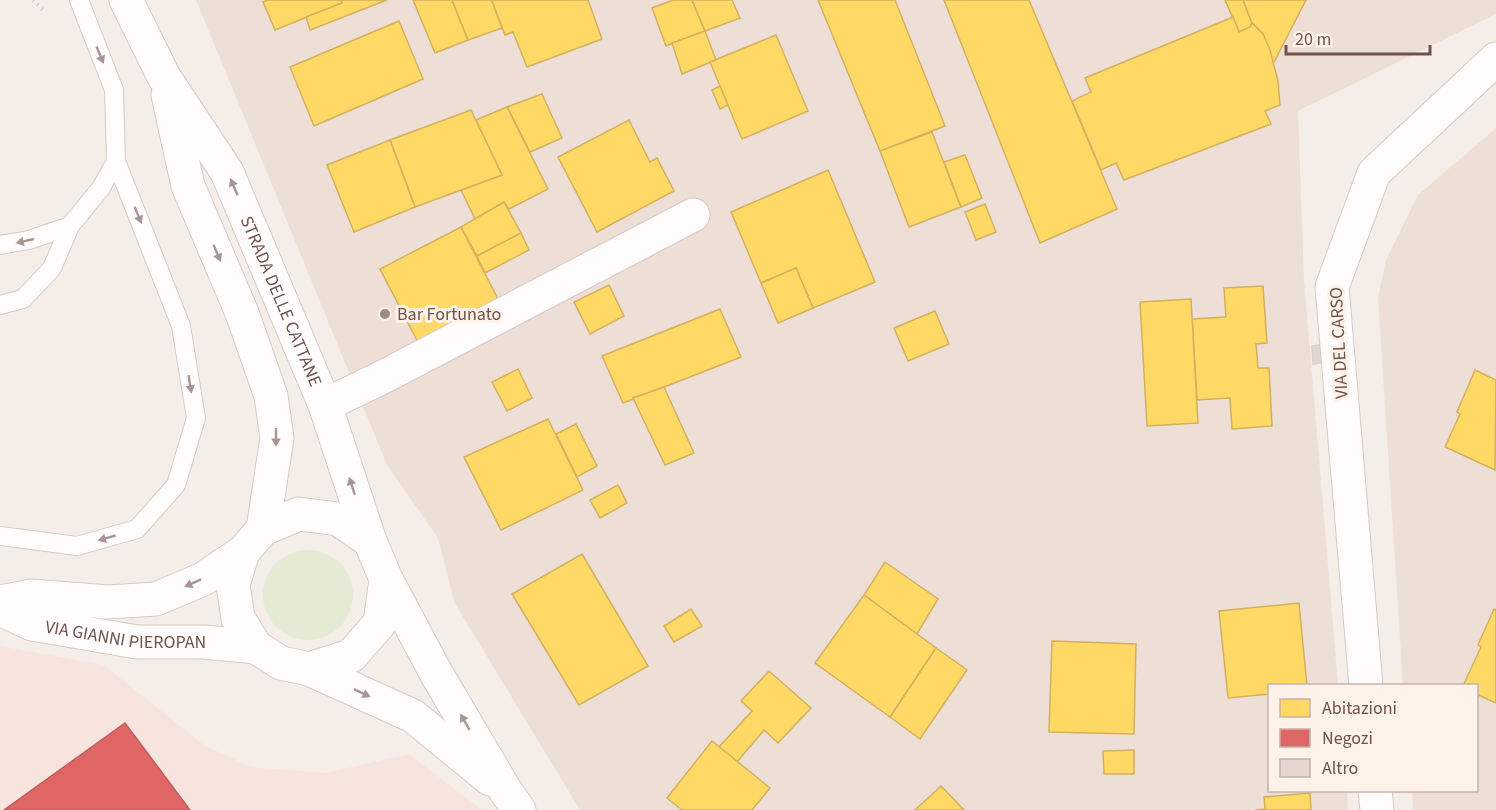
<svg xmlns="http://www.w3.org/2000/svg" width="1496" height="810" font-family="'Source Sans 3',sans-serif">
  <rect width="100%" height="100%" fill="#f5eee8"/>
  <!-- residential -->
  <g fill="#eedfd6">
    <path d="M196,0h1300v14l-198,97 6,168 34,406 -68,1v104l77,1 1,19h-768l-126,-208 -16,-64 -51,-73z"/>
    <path d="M1496,128v682h-83l-1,-19 64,-1v-104h-73l-25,-388 8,-38 32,-65z"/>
  </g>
  <!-- commercial -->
  <path fill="#f8e4df" d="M0,646l104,19 100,80 47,22 74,6 84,-19 73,56h-482z"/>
  <!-- green -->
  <circle fill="#e4ead3" cx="308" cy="595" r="45"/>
  <!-- homes -->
  <g fill="#ffd966" stroke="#d4b05e" stroke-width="1.5">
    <path d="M268,0h73l1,3 -67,27 -12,-28z"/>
    <path d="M341,0h46l-77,30 -4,-13 36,-14z"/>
    <path d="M413,0h39l16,40 -33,13z"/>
    <path d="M452,0h40l10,28 -34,12z"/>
    <path d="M494,0h94l14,39 -75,28 -14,-35 -8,3 -13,-34z"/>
    <path d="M673,0h19l13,31 -39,15 -14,-38z"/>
    <path d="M692,0h40l8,18 -35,13z"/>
    <path d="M818,0h77l50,126 -65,25z"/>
    <path d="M944,0h85l88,209 -77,34z"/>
    <path d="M1225,0h18l9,23 -2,4 -11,5z"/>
    <path d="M1243,0h63l-33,64 -10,-30 -11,-11z"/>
    <path d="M1233,17l6,15 11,-5 2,-4 11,11 7,16 8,31 2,24 -15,6 6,13 -147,56 -8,-17 -15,7 -29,-69 19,-9 -6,-14z"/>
    <path d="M399,21l24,58 -109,47 -24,-59z"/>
    <path d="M705,31l11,29 -34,14 -10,-31z"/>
    <path d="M776,35l32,76 -66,28 -32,-77z"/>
    <path d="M720,86l8,19 -8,4 -8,-19z"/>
    <path d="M542,94l20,44 -32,14 -23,-45z"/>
    <path d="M507,107l41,82 -39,20 -5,-7 -29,17 -14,-29 41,-15 -26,-55z"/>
    <path d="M471,110l31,65 -87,32 -25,-67z"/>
    <path d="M629,120l21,42 7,-4 17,33 -77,41 -39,-75z"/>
    <path d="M932,132l29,75 -52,20 -29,-76z"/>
    <path d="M390,140l25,67 -61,25 -27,-67z"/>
    <path d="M965,155l17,43 -21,9 -17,-45z"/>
    <path d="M828,170l47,112 -62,26 -17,-40 -35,15 -30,-71z"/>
    <path d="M504,202l17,31 -44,23 -16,-29z"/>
    <path d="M985,204l11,28 -20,8 -11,-28z"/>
    <path d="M461,227l40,78 -81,41 -40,-77z"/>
    <path d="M521,233l8,17 -44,23 -8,-17z"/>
    <path d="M796,268l17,40 -35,15 -17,-40z"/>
    <path d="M609,285l15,31 -34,18 -16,-32z"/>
    <path d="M1263,286l4,57 -11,1 2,24h11l3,58 -40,3 -2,-31 -33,2 -5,-81 34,-2 -2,-29z"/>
    <path d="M1191,299l7,124 -51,3 -7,-124z"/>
    <path d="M720,309l21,48 -118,46 -21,-47z"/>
    <path d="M935,311l14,33 -41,17 -14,-33z"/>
    <path d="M518,369l14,29 -25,13 -15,-29z"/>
    <path d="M1475,370l21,10 -1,90 -50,-23 15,-33 -3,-2z"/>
    <path d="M664,387l30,66 -29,12 -32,-67z"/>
    <path d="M548,419l35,71 -82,40 -37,-73z"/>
    <path d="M576,424l21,42 -20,11 -21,-43z"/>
    <path d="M618,485l9,18 -27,15 -10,-18z"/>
    <path d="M582,554l66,112 -69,39 -67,-111z"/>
    <path d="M885,562l53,37 -21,35 -53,-39z"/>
    <path d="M864,595l72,53 -46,69 -75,-54z"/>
    <path d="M1299,603l8,83h-37v8l-42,4 -9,-87z"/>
    <path d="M691,609l11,17 -28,16 -10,-16z"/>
    <path d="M1494,609l2,1v93l-20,-9v-8h-13l18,-39 -3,-2z"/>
    <path d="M1052,641l84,3 -2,90 -85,-2z"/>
    <path d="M936,648l31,22 -47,69 -30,-22z"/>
    <path d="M769,671l42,37 -33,35 -14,-13 -27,32 -18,-15 33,-36 -11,-10z"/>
    <path d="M712,741l58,47 -18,22h-70l-15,-12z"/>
    <path d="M1134,750v24h-30l-1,-23z"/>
    <path d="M941,786l23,24h-49z"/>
    <path d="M1310,793l1,17h-56l10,-1 -1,-12z"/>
  </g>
  <!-- shops -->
  <path fill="#e06666" stroke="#bf605e" stroke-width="1.5" d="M125,723l65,87h-186z"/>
  <!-- building -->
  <path fill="#e1d6d0" stroke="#ded1cb" stroke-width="1.5" d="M1323,345l2,17 -12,2 -1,-18z"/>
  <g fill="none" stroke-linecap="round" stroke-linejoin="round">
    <defs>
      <g id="lane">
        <path d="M0,245l29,-5 41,-14 31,-38 15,-27 -2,-71 -35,-90"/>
        <path d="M0,305l23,-6 29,-31 18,-42"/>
        <path d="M0,536l77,10 60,-17 39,-44 20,-67 -15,-92 -65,-165"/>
      </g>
      <g id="street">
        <path d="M325,405l58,-28 310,-162"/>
        <path d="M1366,686l-34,-399 42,-114 122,-114"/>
        <path d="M1375,790l2,20"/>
      </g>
      <g id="secondary">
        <path id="s1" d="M126,0l38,77 63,95 98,233 45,136"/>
        <path d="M168,95l20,91 54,127 29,83 6,42 -14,91"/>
        <path d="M386,579l-6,44 -29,33 -42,13 -28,-6 -25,-16 -18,-29 -5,-33 10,-33 20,-23 36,-15 39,5 32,22 16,38 50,94 69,117 14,20"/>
        <path d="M0,602l31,-6 77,6 48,-3 47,-20 40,-27"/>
        <path id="s2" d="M0,609l32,15 105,18h67l52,5"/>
        <path d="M309,669l104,47 77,63"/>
      </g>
    </defs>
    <!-- lane casing -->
    <use href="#lane" stroke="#d4cac5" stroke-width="20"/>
    <!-- street casing -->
    <use href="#street" stroke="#d4cac5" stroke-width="35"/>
    <!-- secondary casing -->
    <use href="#secondary" stroke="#d4cac5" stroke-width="35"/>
    <!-- path -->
    <path stroke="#d6ccca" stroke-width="4" stroke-dasharray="1.5 4.5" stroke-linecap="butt" d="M33,0l11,11 2,-1"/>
    <!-- lane -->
    <use href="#lane" stroke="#fefcfc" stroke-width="18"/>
    <!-- street -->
    <use href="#street" stroke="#fefcfc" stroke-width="33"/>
    <!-- secondary -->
    <use href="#secondary" stroke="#fefcfc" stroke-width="33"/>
  </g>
  <!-- one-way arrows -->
  <defs><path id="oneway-solid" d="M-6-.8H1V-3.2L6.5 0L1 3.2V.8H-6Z" transform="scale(1.5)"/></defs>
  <g fill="#a99692">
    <use href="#oneway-solid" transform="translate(100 55) rotate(68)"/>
    <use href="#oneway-solid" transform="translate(234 187) rotate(-114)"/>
    <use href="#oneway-solid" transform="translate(138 215) rotate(68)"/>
    <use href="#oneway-solid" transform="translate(25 241) rotate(167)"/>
    <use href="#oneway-solid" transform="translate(217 253) rotate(67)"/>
    <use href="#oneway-solid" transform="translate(190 384) rotate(81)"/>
    <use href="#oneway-solid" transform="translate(276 437) rotate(90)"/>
    <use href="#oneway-solid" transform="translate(352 486) rotate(-108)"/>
    <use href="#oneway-solid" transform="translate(107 538) rotate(164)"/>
    <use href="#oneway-solid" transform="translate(193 583) rotate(156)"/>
    <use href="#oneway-solid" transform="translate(362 693) rotate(25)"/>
    <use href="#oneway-solid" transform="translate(465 722) rotate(-120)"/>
  </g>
  <!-- markers -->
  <circle fill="#9f8982" stroke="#fef2e9" stroke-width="2" cx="385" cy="314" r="6"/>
  <g text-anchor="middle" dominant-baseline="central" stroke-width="6" stroke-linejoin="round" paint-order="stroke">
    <!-- street labels -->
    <g font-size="18" fill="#71524b" stroke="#fef2e9">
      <text stroke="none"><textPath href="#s1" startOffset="340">STRADA DELLE CATTANE</textPath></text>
      <text transform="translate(1339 343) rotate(-93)">VIA DEL CARSO</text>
      <text stroke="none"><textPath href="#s2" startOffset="130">VIA GIANNI PIEROPAN</textPath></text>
    </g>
    <!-- poi labels -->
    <g font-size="18" fill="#71524b" stroke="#fef2e9" text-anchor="start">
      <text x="397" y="314">Bar Fortunato</text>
    </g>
  </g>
  <!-- legend -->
  <rect x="1268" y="684" width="210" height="108" fill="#fef2e9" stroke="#c6b2aa" stroke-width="1.5"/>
  <rect x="1280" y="699" width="30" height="18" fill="#ffd966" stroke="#c6b2aa" stroke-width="1.5"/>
  <text x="1322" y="714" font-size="18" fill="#71524b">Abitazioni</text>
  <rect x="1280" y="729" width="30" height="18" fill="#e06666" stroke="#c6b2aa" stroke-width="1.5"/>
  <text x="1322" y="744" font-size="18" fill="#71524b">Negozi</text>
  <rect x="1280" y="759" width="30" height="18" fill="#e1d6d0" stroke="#c6b2aa" stroke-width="1.5"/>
  <text x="1322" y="774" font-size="18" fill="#71524b">Altro</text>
  <!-- scale -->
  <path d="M1286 45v9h144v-9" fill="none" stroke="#71524b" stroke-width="3"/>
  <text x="1295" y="45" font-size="18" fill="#71524b" stroke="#fef2e9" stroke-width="4.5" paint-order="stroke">20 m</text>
</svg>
